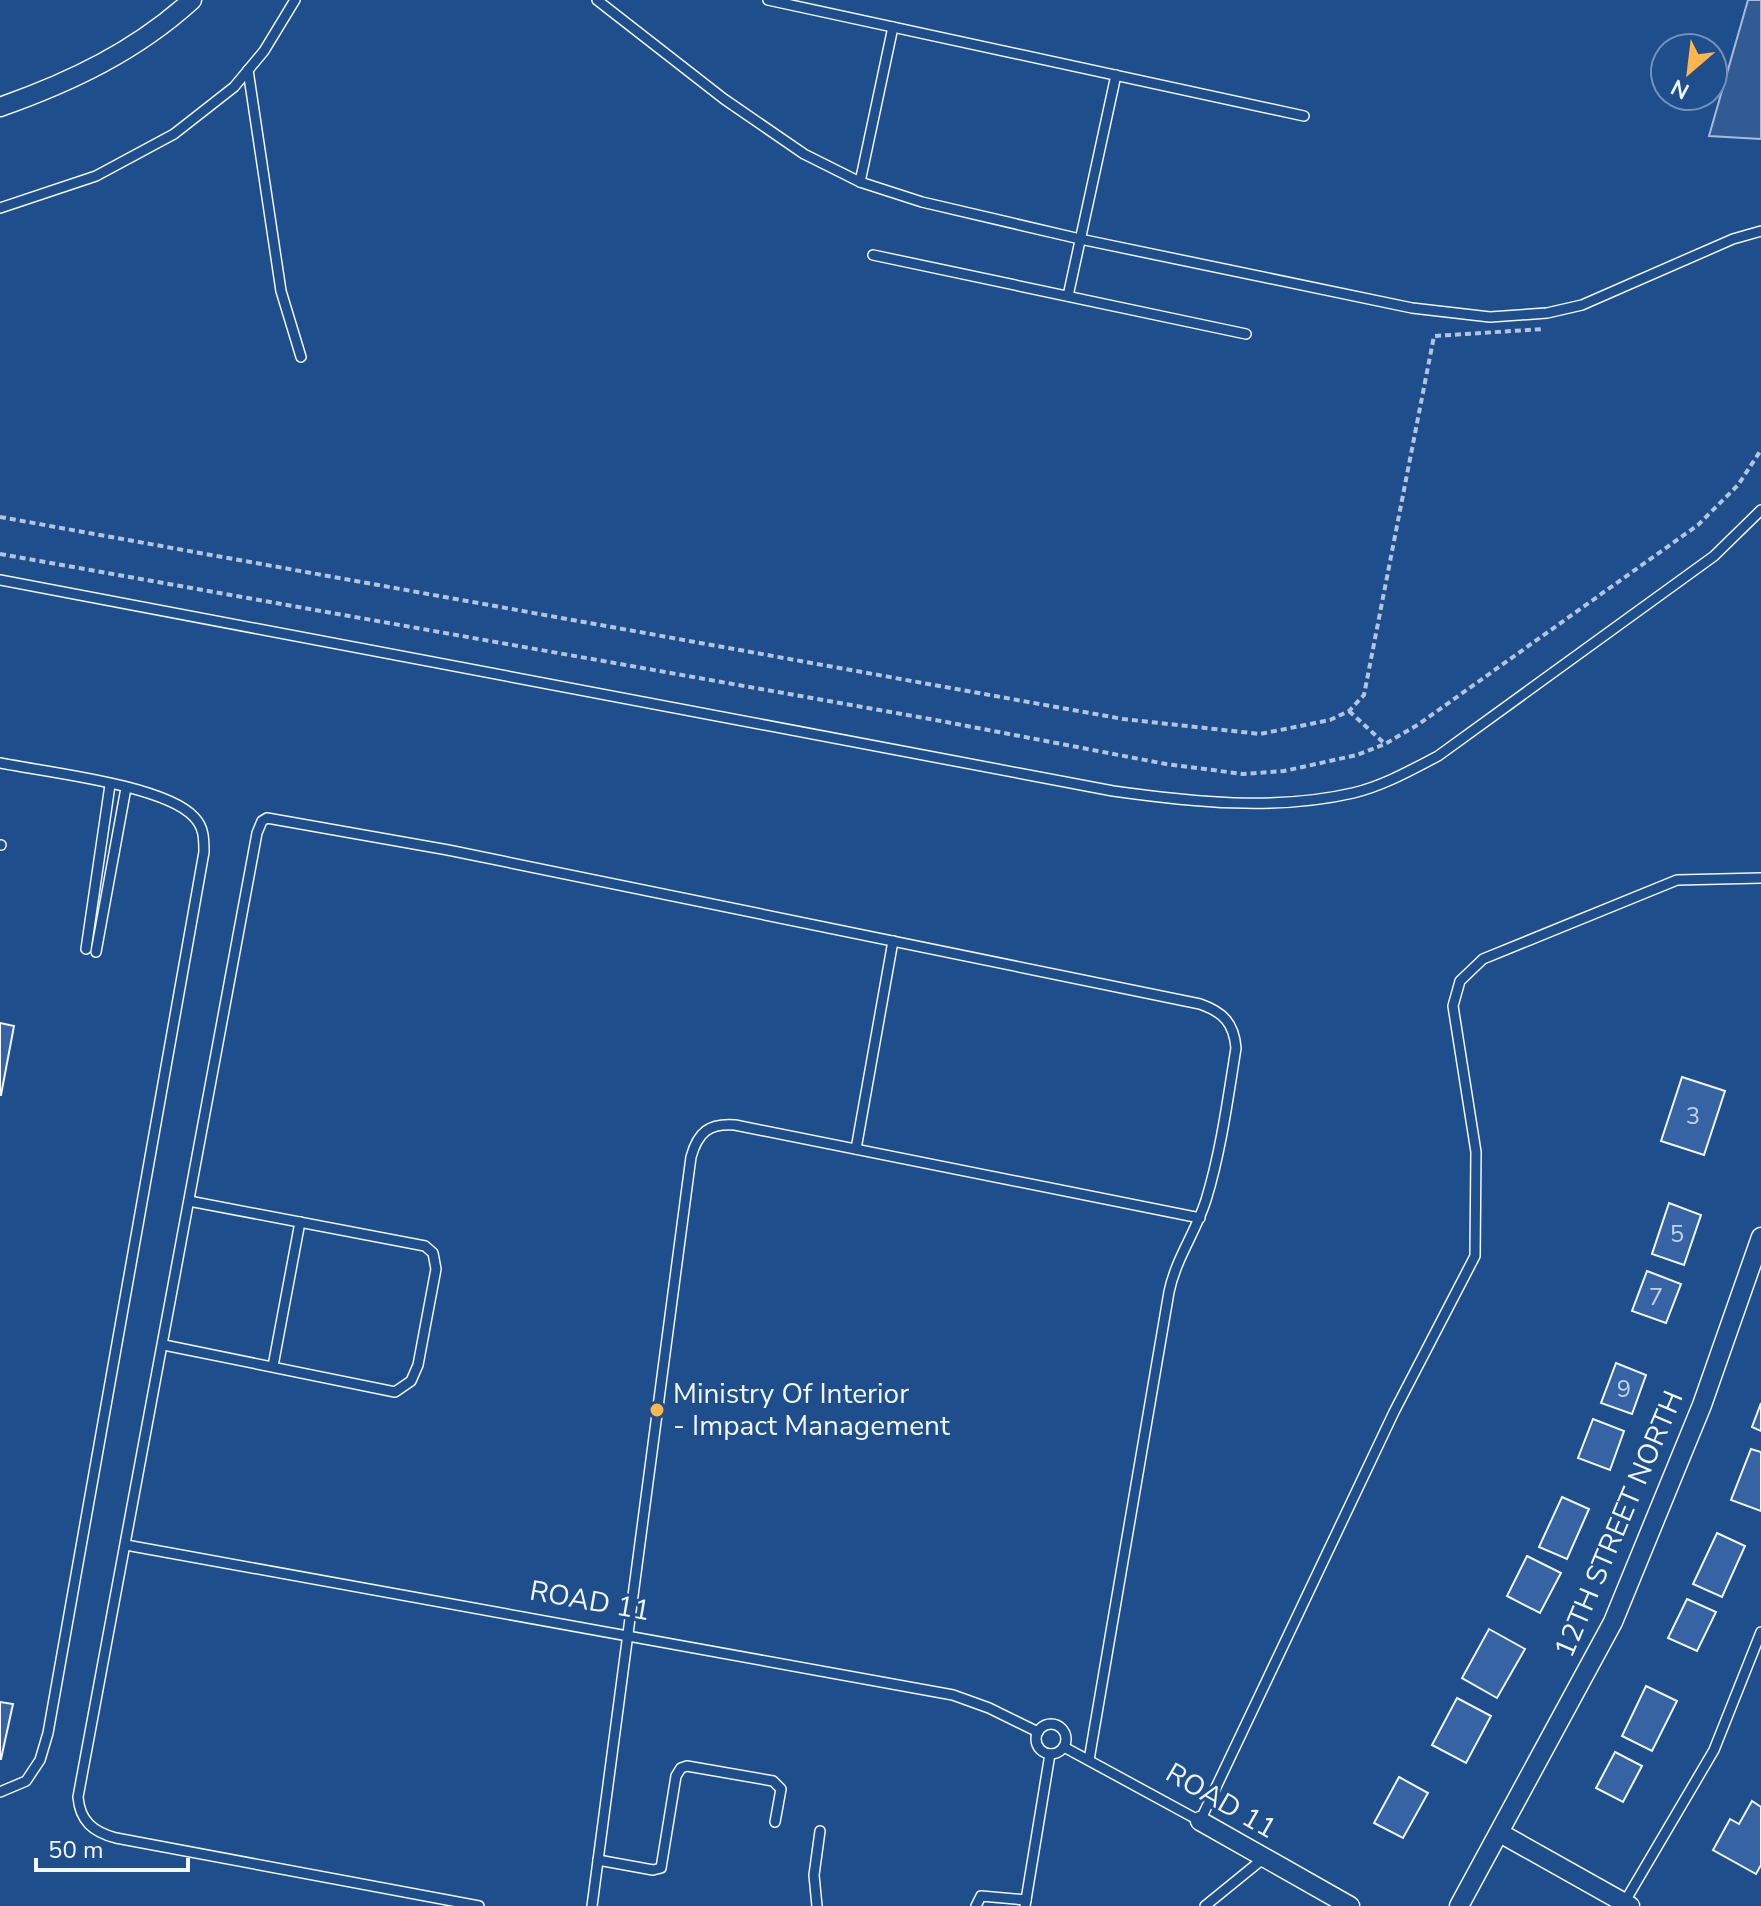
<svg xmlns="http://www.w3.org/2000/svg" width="1761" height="1906" font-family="'Nunito Sans',sans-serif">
  <rect width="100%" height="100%" fill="#1f4e8c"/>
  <!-- parking -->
  <path fill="#305b95" stroke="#a8bbd7" stroke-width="2" d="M1748,0h13v139l-52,-3z"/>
  <!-- building -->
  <g fill="#3563a3" stroke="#f2f6ff" stroke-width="2">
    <path d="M0,1023l14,3 -13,69h-1z"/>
    <path d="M1682,1077l43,14 -21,64 -43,-14z"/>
    <path d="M1669,1203l32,12 -17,50 -32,-11z"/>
    <path d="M1647,1271l34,13 -15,39 -34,-12z"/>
    <path d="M1616,1363l30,12 -14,39 -31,-11z"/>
    <path d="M1761,1403v28l-9,-4z"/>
    <path d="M1593,1419l31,12 -14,39 -32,-12z"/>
    <path d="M1751,1449l10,3v59l-30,-11z"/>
    <path d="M1562,1497l27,12 -22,50 -28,-12z"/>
    <path d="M1717,1533l28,13 -23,51 -29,-13z"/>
    <path d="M1527,1556l34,17 -21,40 -33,-17z"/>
    <path d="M1687,1599l29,13 -19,39 -29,-13z"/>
    <path d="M1489,1629l36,20 -28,49 -35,-20z"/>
    <path d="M1646,1686l31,15 -25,50 -30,-15z"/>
    <path d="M1457,1698l34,18 -25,47 -34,-18z"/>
    <path d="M0,1702l13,2 -12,55h-1z"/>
    <path d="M1615,1752l27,14 -19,36 -27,-14z"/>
    <path d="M1399,1777l29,16 -25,45 -29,-15z"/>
    <path d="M1752,1801l9,6v58l-5,9 -43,-24 17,-31 9,5z"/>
  </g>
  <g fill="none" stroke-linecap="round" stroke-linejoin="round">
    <defs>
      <g id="lane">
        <path d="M597,0l127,99 80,55 56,28 62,20 158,37 332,69 78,9 57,-4 35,-8 151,-66 28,-8"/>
        <path d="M768,0l536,116"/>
        <path d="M248,70l33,221 20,66"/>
        <path d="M860,182l33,-155"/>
        <path d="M0,208l96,-32 78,-42 60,-47 30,-36 31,-51"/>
        <path d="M873,255l373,79"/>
        <path d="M1068,296l48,-221"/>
        <path d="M0,580l1113,211c79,11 162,20 240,2 30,-7 58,-23 85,-37l276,-200 47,-46"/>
        <path d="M0,763c45,9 165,22 194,54 10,10 10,22 10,35l-156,881 -8,27 -14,21 -26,11"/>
        <path d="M0,845h1"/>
        <path d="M86,949l24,-164"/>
        <path d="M96,952l30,-164"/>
        <path d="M856,1149l37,-208"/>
        <path d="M164,1345l231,47 16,-11 7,-16 18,-96 -3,-16 -8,-7 -236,-45"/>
        <path d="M273,1366l27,-144"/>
        <path d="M126,1545l827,150 36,13 49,24"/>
        <circle cx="1051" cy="1739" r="15"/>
        <path d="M1064,1747l136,74 194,-409 81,-156 1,-104 -23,-146 7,-25 23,-22 194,-79 84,-2"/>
        <path d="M598,1860l55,10 8,-2 15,-92 5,-8 6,-2 86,15 8,8 -6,33"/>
        <path d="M1624,1903l90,-153 47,-118"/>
        <path d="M479,1906l-363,-68c-23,-6 -36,-17 -38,-41l179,-964 5,-12 5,-3 181,32 752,154c23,8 34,19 36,44 -8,50 -15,103 -30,152 -10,32 -30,58 -37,92l-80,468"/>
        <path d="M592,1906l99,-749c7,-25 18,-34 44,-32l465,93"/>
        <path d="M817,1906l-3,-31 6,-44"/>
        <path d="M976,1906l5,-10 45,4"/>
        <path d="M1025,1906l25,-152"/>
        <path d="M1205,1906l59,-48"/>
      </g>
      <g id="street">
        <path d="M0,107c71,-25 136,-56 192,-107"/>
        <path d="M1200,1821l150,85"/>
        <path d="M1500,1833l130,73"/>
        <path d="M1459,1906l154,-284 89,-217 59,-168"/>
      </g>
    </defs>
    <!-- lane casing -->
    <use href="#lane" stroke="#f2f6ff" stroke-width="12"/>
    <!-- street casing -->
    <use href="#street" stroke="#f2f6ff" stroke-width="21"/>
    <!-- path -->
    <g stroke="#b3c4dc" stroke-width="4" stroke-dasharray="6 4" stroke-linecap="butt">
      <path d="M0,517l1123,202 137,15 70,-14 19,-9 15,-16 70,-359 110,-7"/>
      <path d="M0,554l941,167 225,43 77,10 41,-3 73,-16 28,-11 34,-20 279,-199 40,-40 23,-35"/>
      <path d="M1349,711l36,33"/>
    </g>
    <!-- lane -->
    <use href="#lane" stroke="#1f4e8c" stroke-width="9"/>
    <!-- street -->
    <use href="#street" stroke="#1f4e8c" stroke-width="18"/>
  </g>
  <!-- markers -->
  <circle fill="#ffb74d" stroke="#1f4e8c" stroke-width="3" cx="657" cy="1410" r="8"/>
  <g text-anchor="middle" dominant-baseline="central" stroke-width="6" stroke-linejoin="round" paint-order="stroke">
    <!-- number labels -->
    <g font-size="24" fill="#c3d1e8">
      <text x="1693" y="1116">3</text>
      <text x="1677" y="1234">5</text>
      <text x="1656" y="1297">7</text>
      <text x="1624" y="1389">9</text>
    </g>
    <!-- poi labels -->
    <g font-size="28" fill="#f2f6ff" stroke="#1f4e8c" text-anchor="start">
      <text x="673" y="1394">Ministry Of Interior<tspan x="673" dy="32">- Impact Management</tspan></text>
    </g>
    <!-- street labels -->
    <g font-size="28" fill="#f2f6ff" stroke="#1f4e8c">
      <text transform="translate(1619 1524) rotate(-67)">12TH STREET NORTH</text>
      <text transform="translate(590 1601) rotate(10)">ROAD 11</text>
      <text transform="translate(1221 1801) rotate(30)">ROAD 11</text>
    </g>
  </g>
  <!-- north arrow -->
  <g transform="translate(1689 72) rotate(208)"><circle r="38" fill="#1f4e8c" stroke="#7391ba" stroke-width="2"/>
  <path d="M0-6L14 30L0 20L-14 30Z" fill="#ffb74d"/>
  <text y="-12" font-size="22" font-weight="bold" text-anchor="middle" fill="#f2f6ff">N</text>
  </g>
  <!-- scale -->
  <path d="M36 1858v12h152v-12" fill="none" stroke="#f2f6ff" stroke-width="4"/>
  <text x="48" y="1858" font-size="24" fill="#f2f6ff" stroke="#1f4e8c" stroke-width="6" paint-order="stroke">50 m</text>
</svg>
